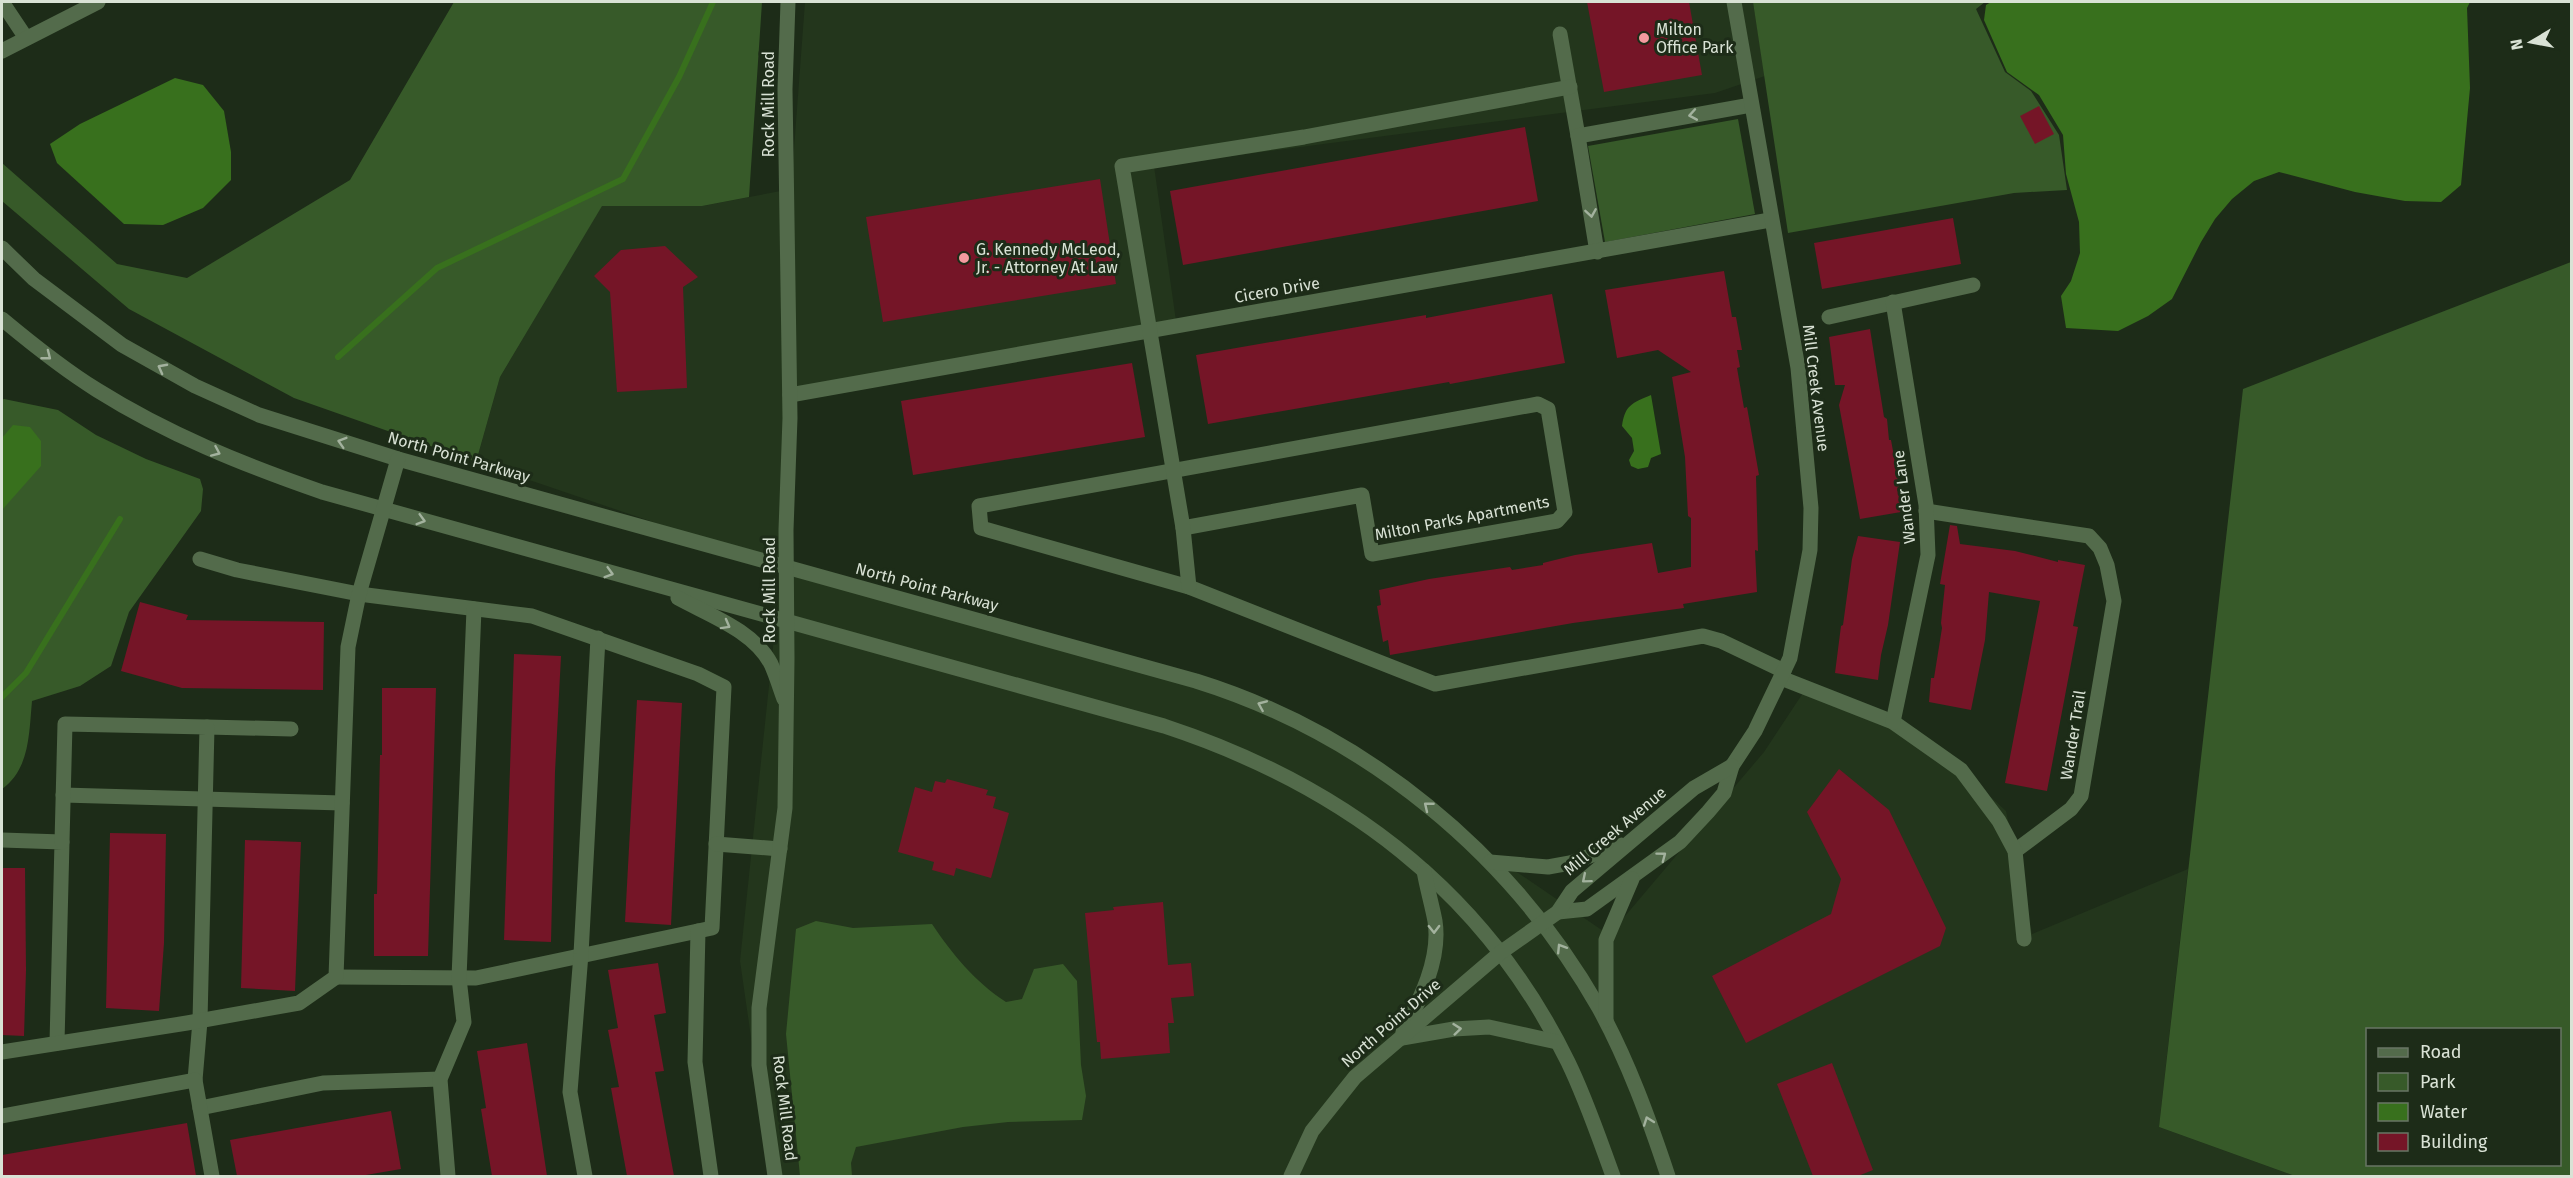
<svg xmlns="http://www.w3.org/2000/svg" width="2573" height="1178" font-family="'Fira Sans',sans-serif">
  <rect width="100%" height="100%" fill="#1d2c18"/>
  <!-- built -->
  <path fill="#23361c" d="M805,2h948l12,74 -50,17 -561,73 23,162 -391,70 -4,163 485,140 342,234 155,-183 39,-59 114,36 89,82 26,123 156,-65 -29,258 136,49h-1524l-31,-215 42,-399 -82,-24 -224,-76 24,-85 102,-172 100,1 89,-17z"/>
  <!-- green -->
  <g fill="#375a29" fill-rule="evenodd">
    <path d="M454,2h308l-13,195 -47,9h-100l-102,171 -24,85 -182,-64 -165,-89 -127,-108v-38l115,101 70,14 163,-98z"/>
    <path d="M1753,2h232l-9,7 29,63 26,19 28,44 8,55 -53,3 -226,40z"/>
    <path d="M1738,119l17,95 -150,28 -17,-96z"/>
    <path d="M2571,262v914h-276l-136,-49 84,-738zM2368,1030h192v134h-192z"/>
    <path d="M4,399l54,11 38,25 50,24 54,20 3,10 -2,22 -72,101 -18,54 -31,20 -48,15c-3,32 -2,68 -30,88v-389z"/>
    <path d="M816,921l37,7 79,-4c21,31 42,57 74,78l16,-3 12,-30 29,-5 14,17 4,84 5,31 -4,24 -74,2 -45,5 -107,20 -5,16 1,13h-52l-14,-142 10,-105z"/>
  </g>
  <!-- water -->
  <g fill="#38701d">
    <path d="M1991,2h479l-3,6 3,80 -9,97 -20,17 -36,-1 -50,-9 -76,-20 -25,9 -22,18 -17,20 -14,23 -29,57 -24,17 -30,15 -52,-3 -5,-32 10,-15 9,-28 -1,-31 -13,-48 -3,-39 -24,-40 -32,-23 -23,-52 2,-15z"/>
    <path d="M175,78l28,7 21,26 7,41v28l-28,28 -40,17 -39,-1 -67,-61 -7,-19 30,-20z"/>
    <path d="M1651,395l10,59 -10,4 -3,9 -10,2 -7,-3 -2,-6 5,-9 -2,-13 -10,-12c3,-21 10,-23 29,-31z"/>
    <path d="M13,425l17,2 11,14v25l-39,44v-72z"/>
  </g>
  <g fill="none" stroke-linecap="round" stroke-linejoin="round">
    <!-- stream -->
    <g stroke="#38701d" stroke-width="6">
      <path d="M338,357l99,-89 186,-89 56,-102 34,-75"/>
      <path d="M2,697l24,-24 94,-154"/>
    </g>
  </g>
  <!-- building -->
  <g fill="#751527">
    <path d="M1587,2h102l13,73 -98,17z"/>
    <path d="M2039,106l15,28 -19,10 -15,-28z"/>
    <path d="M1525,127l13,74 -355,64 -13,-74z"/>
    <path d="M1100,179l16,105 -233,38 -17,-105z"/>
    <path d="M1953,218l8,46 -139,25 -8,-46z"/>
    <path d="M665,246l33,31 -15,10 4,101 -70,4 -7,-100 -16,-16 27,-26z"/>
    <path d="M1724,271l8,46h4l6,33h-5l3,17 -3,1 7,40 3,-1 12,68 -3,1 2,75 -3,-1 2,42 -74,12 1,4 -111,15 -183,32 -2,-15 -5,2 -6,-36 4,-1 -2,-15 50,-11 81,-12 2,3 31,-5v-2l32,-8 77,-12 6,30 33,-6v-49l-3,-2 -3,-59 -13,-80 19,-5 -33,-22 -41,8 -12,-68z"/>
    <path d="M1552,294l13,69 -115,21 -1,-2 -241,42 -12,-69 230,-40v3z"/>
    <path d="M1870,329l14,88 3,2 2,21h2l8,44 2,28 -41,7 -21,-114 6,-20h-10l-6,-48z"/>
    <path d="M1132,363l13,74 -232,38 -12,-74z"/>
    <path d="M1950,525l7,1 3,18 55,7 43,11v-2l27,5 -12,61 5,1 -31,164 -42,-8 35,-182 -51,-9 -4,48 -14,70 -42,-8 2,-24h3l8,-50 -1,-5 4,-38 -5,-1z"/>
    <path d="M1858,536l42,6 -12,83 -7,30 -3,25 -43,-7 6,-47 2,-1 9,-66z"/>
    <path d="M140,602l48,13 -2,5 138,2 -1,68 -141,-2 -61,-17z"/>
    <path d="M514,654l47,2 -6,116 -4,170 -47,-2z"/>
    <path d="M382,688h54l-8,268h-54v-62h3l3,-139h2z"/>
    <path d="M637,700l45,3 -11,222 -46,-3z"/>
    <path d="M1839,769l50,41 57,118 -6,18 -194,97 -34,-67 119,-62 10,-35 -34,-67z"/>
    <path d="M947,779l41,11 -2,5 10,2 -3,11 16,5 -18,65 -35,-10 -2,8 -22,-6 2,-8 -36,-10 17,-65 17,5 3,-11 10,2z"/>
    <path d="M110,833l56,1 -2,109 -5,68 -53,-3z"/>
    <path d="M245,840l56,2 -6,149 -54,-3z"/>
    <path d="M2,868h23l1,102 -2,66 -22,-1z"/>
    <path d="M1163,902l5,63 23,-2 3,33 -23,2 3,25h-6l2,30 -69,6 -1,-17h-3l-12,-129 29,-3 -1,-3z"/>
    <path d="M658,963l8,50 -12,2 10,56 -9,1 19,104h-47l-16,-88 8,-1 -11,-57 10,-2 -10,-58z"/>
    <path d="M527,1043l20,133h-55l-11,-67 5,-1 -9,-57z"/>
    <path d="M1832,1063l41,107 -15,6h-45l-36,-92z"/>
    <path d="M391,1111l10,58 -41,7h-123l-7,-36z"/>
    <path d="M187,1123l9,53h-194v-21z"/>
  </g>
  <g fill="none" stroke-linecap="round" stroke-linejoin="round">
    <!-- minor -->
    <g stroke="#536b4b" stroke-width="15">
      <path d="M2,2l24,36"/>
      <path d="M1560,34l18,102"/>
      <path d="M2,51l96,-49"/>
      <path d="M2,248l32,31 88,66 73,41 64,29 139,44 798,222c170,53 315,172 403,327 29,53 50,111 69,168"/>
      <path d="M1597,252l-19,-116 173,-31"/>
      <path d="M1829,317l144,-32"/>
      <path d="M2,319c30,25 61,50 95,71 70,44 147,75 225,102l842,234c179,59 320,164 404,336 18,37 31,76 45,114"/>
      <path d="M790,395l980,-175"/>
      <path d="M1926,511l163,25 11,12 7,17 7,36 -33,195 -10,13 -56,42"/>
      <path d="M1183,528l179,-33 10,59 185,-33 8,-9 -17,-103 -10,-5 -559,102 2,22 208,59 246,97 268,-48 18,5 63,30"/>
      <path d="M200,559l37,11 122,24 173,22 166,58 26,13 -12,241 -236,50 -140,-1"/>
      <path d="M1189,587l-6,-59 -61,-362 182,-29 266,-50"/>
      <path d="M678,598c31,17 76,33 93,66 5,11 9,24 13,35"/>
      <path d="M1781,678l112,44 68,48 38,51 16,30 9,88"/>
      <path d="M1893,722l35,-167 -2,-50 -33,-203"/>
      <path d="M207,727l84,2"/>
      <path d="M63,795l279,8"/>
      <path d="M2,840l60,2 -5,201"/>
      <path d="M62,842l3,-118 142,3 -7,294 -5,59"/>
      <path d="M716,844l64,5"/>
      <path d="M1490,862l58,5 22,-4 51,-18"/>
      <path d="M1558,912l29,-3 93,-67 28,-30 16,-19 8,-27 23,-35 35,-73 20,-108 1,-42 -13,-140 -64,-366"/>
      <path d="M698,931l-3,131 16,114"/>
      <path d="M1606,1020v-80l26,-61"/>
      <path d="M1403,1032c17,-32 38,-73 32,-111 -3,-16 -8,-33 -11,-50"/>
      <path d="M1402,1038l52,-9 35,-2 68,15"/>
      <path d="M2,1052l185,-29 112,-20 37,-26 12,-330 11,-53 39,-135"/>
      <path d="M200,1108l123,-25 117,-4"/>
      <path d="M2,1116l193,-36 17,96"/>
      <path d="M448,1176l-8,-97 24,-57 -5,-44 15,-369"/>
      <path d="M585,1176l-15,-84 11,-138 17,-316"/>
      <path d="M775,1176l-16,-111v-57l26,-200 2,-149 -1,-129 4,-112 -5,-329 3,-87"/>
      <path d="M1291,1176l21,-45 43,-54 145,-124 58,-41 14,-21 122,-103 38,-22"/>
    </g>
  </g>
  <!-- one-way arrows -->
  <defs><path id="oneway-chevron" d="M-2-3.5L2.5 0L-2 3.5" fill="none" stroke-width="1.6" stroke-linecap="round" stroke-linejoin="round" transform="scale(1.5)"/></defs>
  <g stroke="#a3b29e">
    <use href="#oneway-chevron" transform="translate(1693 115) rotate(170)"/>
    <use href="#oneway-chevron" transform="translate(1591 213) rotate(81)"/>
    <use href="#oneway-chevron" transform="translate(47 356) rotate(38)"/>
    <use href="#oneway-chevron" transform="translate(162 368) rotate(-152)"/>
    <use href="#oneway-chevron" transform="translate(342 442) rotate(-163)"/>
    <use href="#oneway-chevron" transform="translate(216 452) rotate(24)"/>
    <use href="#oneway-chevron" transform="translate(421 520) rotate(16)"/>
    <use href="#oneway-chevron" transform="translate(609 573) rotate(16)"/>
    <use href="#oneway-chevron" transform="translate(726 625) rotate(29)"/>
    <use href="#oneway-chevron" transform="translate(1262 705) rotate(-157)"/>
    <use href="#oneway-chevron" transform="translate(1428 806) rotate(-141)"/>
    <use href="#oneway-chevron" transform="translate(1662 856) rotate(-37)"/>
    <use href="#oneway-chevron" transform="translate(1586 879) rotate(140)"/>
    <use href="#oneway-chevron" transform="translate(1434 929) rotate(89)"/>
    <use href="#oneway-chevron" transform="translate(1561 948) rotate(-122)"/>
    <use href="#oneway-chevron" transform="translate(1457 1029) rotate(-6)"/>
    <use href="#oneway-chevron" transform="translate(1648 1121) rotate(-110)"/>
  </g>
  <!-- markers -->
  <g fill="#f49a9f" stroke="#1d2c18" stroke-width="2">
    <circle cx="1644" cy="38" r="6"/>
    <circle cx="964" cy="258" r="6"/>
  </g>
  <g text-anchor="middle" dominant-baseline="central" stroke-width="6" stroke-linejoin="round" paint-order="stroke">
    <!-- poi labels -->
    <g font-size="16" fill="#d9e2d5" stroke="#1d2c18" text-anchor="start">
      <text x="1656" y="29">Milton<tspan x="1656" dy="18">Office Park</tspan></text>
      <text x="976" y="249">G. Kennedy McLeod,<tspan x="976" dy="18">Jr. - Attorney At Law</tspan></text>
    </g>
    <!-- street labels -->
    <g font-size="16" fill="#d9e2d5" stroke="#1d2c18">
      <text transform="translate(768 104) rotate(-90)">Rock Mill Road</text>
      <text transform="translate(1277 290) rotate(-10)">Cicero Drive</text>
      <text transform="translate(1816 388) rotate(83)">Mill Creek Avenue</text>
      <text transform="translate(459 457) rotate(16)">North Point Parkway</text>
      <text transform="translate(1904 497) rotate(-97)">Wander Lane</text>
      <text transform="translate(1462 518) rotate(-11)">Milton Parks Apartments</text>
      <text transform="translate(927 587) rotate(15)">North Point Parkway</text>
      <text transform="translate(769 590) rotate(-90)">Rock Mill Road</text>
      <text transform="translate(2073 735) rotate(-81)">Wander Trail</text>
      <text transform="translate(1615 831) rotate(-40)">Mill Creek Avenue</text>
      <text transform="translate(1391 1023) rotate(-41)">North Point Drive</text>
      <text transform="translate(785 1108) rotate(83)">Rock Mill Road</text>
    </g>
  </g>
  <!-- border -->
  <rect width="2573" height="1178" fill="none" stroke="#d9e2d5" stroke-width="6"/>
  <!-- legend -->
  <rect x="2366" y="1028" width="195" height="138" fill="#1d2c18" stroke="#687564" stroke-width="1.5"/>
  <rect x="2378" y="1048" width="30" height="9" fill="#536b4b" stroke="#687564" stroke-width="1.5"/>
  <text x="2420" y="1058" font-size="18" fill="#d9e2d5">Road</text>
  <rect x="2378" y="1073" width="30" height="18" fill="#375a29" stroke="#687564" stroke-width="1.5"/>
  <text x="2420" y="1088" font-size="18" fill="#d9e2d5">Park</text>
  <rect x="2378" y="1103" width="30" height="18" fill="#38701d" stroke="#687564" stroke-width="1.5"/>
  <text x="2420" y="1118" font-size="18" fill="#d9e2d5">Water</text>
  <rect x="2378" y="1133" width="30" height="18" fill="#751527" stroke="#687564" stroke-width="1.5"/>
  <text x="2420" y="1148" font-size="18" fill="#d9e2d5">Building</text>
  <!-- north arrow -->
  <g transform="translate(2531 42) rotate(260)" stroke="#1d2c18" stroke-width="4.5" paint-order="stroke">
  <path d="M0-4.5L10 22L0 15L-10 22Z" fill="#d9e2d5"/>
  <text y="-9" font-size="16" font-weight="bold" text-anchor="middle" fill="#d9e2d5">N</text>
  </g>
</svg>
